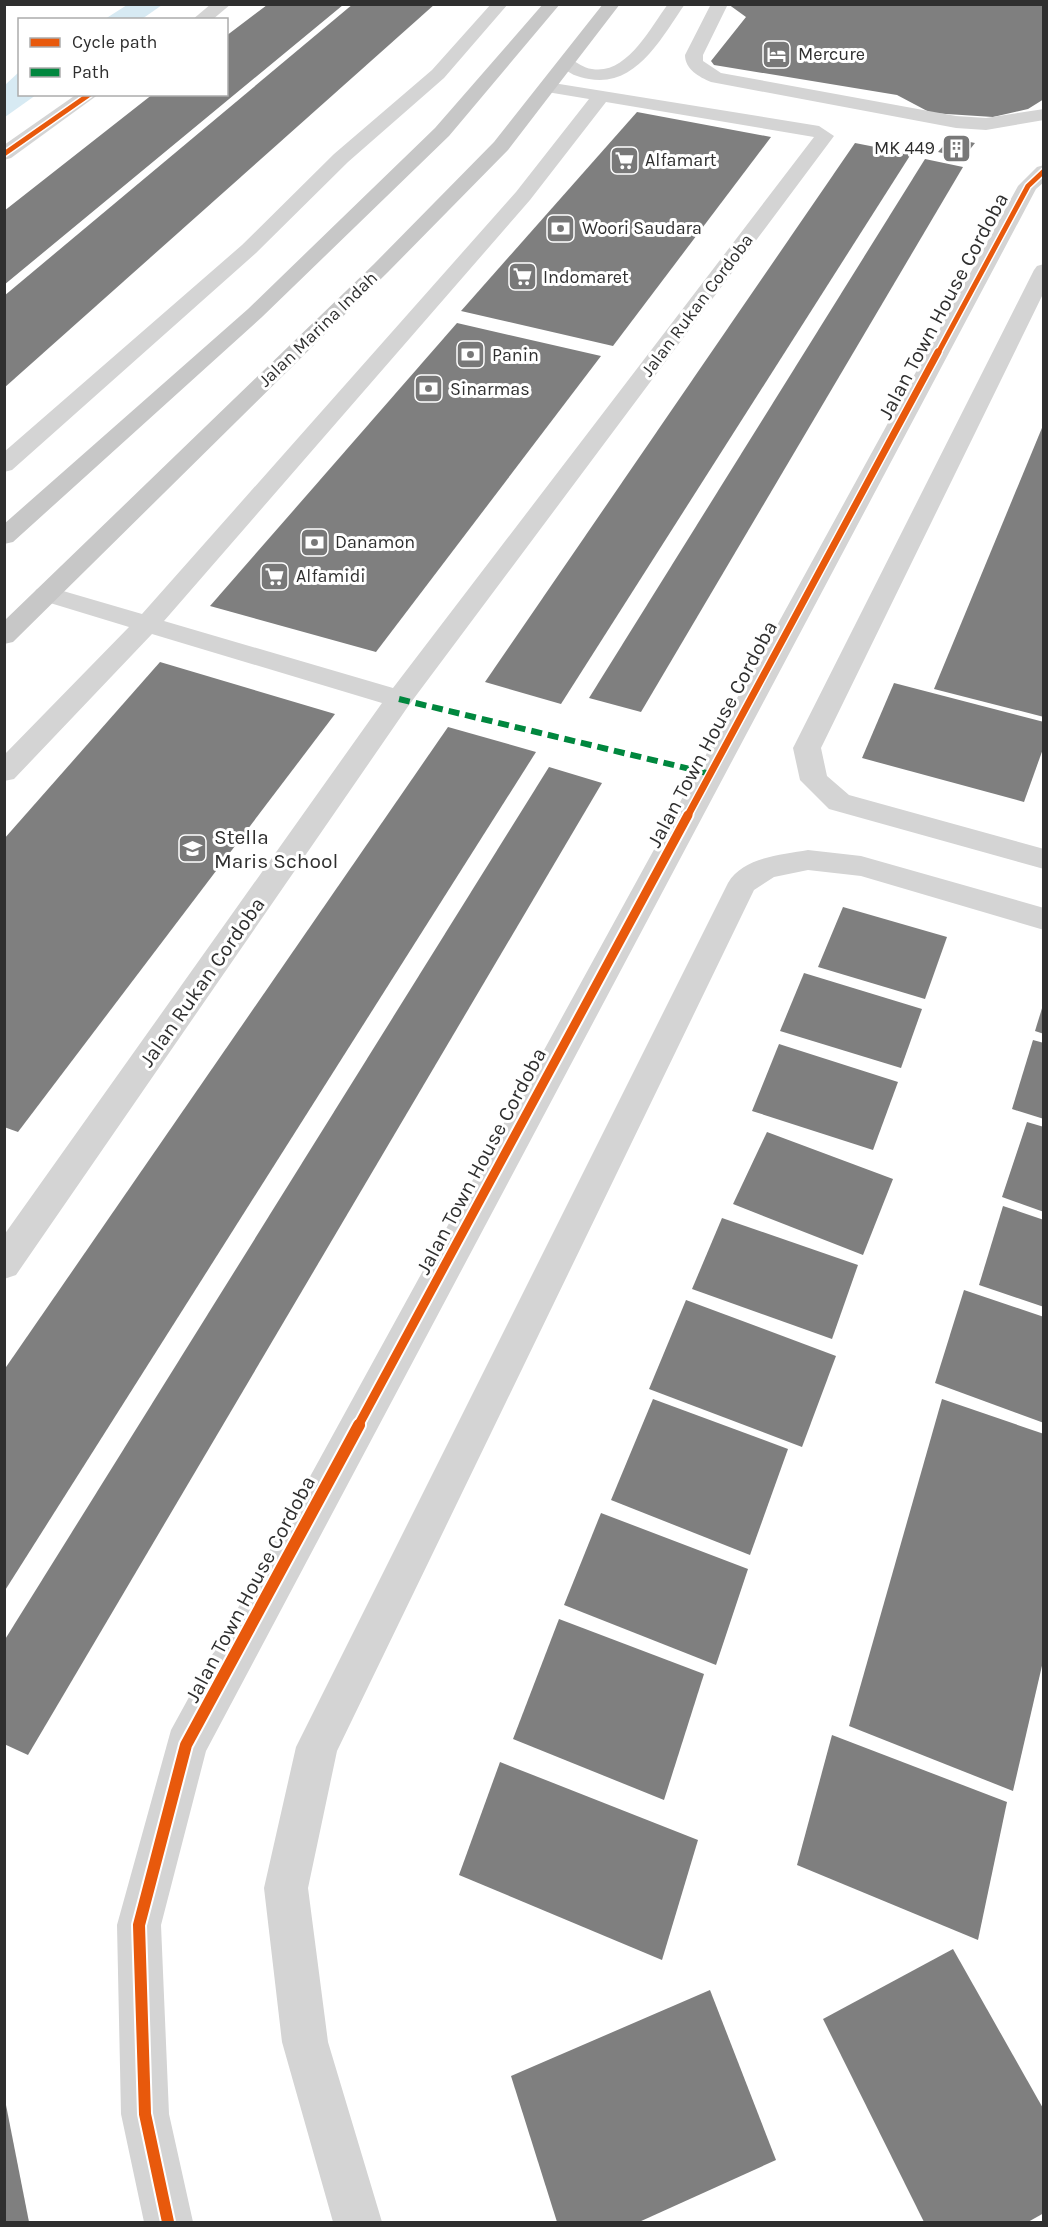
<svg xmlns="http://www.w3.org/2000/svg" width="1048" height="2227" font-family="Karla,sans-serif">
  <rect width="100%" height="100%" fill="#fff"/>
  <!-- water -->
  <g fill="#d7eaf3">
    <path d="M127,5v-1l35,1 -20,14h-37z"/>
    <path d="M19,72l1,22 16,1 -31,22v-32z"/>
  </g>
  <!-- building -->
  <g fill="#7f7f7f">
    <path d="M353,4h82l-431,384v-92z"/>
    <path d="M728,4h316v95l-16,10 -35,8 -62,-4 -34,-18 -183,-30 -3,-4 35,-44z"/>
    <path d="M267,5h76l-339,280v-74l149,-117h73v-58z"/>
    <path d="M637,112l134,25 -158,209 -152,-35z"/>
    <path d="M950,138l25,5 -12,15 -25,-6z"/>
    <path d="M855,143l56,11 -350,550 -76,-22z"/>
    <path d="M925,159l38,8 -322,545 -52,-14z"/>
    <path d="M457,323l144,33 -225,296 -166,-46z"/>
    <path d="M1044,423v294l-110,-28z"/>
    <path d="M160,662l175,52 -317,418 -14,-5v-288z"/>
    <path d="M894,683l150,39v24l-20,56 -162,-44z"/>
    <path d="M448,727l88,25 -532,840v-222z"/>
    <path d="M549,767l53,16 -574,972 -24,-11v-103z"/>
    <path d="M843,907l104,30 -22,62 -107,-32z"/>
    <path d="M804,973l118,36 -21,59 -121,-37z"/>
    <path d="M1043,1005h1v29l-9,-3z"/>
    <path d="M1033,1040l11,3v76l-32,-10z"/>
    <path d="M779,1044l119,38 -25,68 -121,-39z"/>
    <path d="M1027,1122l17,5v85l-42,-15z"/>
    <path d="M767,1132l126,47 -30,76 -130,-51z"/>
    <path d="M1003,1206l41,14v87l-65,-22z"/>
    <path d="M722,1218l136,47 -26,74 -140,-50z"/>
    <path d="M964,1290l80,27v106l-109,-40z"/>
    <path d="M686,1300l150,56 -34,91 -153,-58z"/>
    <path d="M653,1399l135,50 -38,106 -139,-55z"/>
    <path d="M942,1399l102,35v223l-31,134 -164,-65z"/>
    <path d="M601,1513l147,56 -32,96 -152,-60z"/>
    <path d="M559,1619l145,55 -40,126 -151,-61z"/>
    <path d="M832,1735l175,67 -29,138 -181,-75z"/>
    <path d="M500,1762l198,78 -36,120 -203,-85z"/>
    <path d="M953,1949l91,161v103l-16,9h-104l-101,-203z"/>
    <path d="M710,1990l66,170 -137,62h-82l-46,-146z"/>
    <path d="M4,2105h2l23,117h-25z"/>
  </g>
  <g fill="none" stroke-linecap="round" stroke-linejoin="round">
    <!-- minor -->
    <g fill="#d4d4d4" fill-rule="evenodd">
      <path d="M211,4h20l-19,16h-20z"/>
      <path d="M491,4h17l-64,74 -96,84 -92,91 -244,217 -8,2v-20l238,-207 92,-91 98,-84z"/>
      <path d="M668,4h17c-23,33 -49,84 -96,75 -11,-2 -21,-5 -28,-14l9,-5c8,2 13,8 22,9 35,6 58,-41 76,-65z"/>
      <path d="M711,4h17l-25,51v6l18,12 235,43 30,2 58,-9v11l-58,10 -30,-2 -245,-46c-12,-5 -26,-13 -26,-27z"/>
      <path d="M547,82l272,44 15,10 -425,569 -393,570 -12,4v-44l378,-532 -230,-69 -138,145 -10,2v-26l125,-128 -92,-28 -4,-5 4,-5 9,-3 96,28 374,-422 73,-93 -48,-8 -3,-4zM606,102l208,35 -421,551 -229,-67 366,-421z"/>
      <path d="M77,94h22l-88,64 -7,2v-15z"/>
      <path d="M1044,165v17l-8,7 -830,1562 -45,174 8,189 24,108h-49l-23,-108 -4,-189 54,-195 847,-1544 19,-19z"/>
      <path d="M1044,264v28l-223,456 6,28 22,19 195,54v20l-215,-60 -29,-29 -7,-32 241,-478 3,-4z"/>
      <path d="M808,850l53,6 183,52v22l-183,-54 -53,-6 -34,7 -20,13 -417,861 -29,137 20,154 54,180h-49l-51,-180 -18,-154 32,-141 432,-864c15,-26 53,-28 80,-33z"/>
    </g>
    <!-- major -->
    <g fill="#c7c7c7" fill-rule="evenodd">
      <path d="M543,4h17l-111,132 -187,181 -249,225 -9,2v-20l244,-215 187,-181z"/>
      <path d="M603,4h17l-112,146 -120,122 -375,370 -9,2v-23l370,-357 120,-122z"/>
    </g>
    <!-- quiet -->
    <path stroke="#00873e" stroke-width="6" stroke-dasharray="11 6" stroke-linecap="butt" d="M399,699l312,75"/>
    <defs>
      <g id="cycleway-far3">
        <path d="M4,154l86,-60"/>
        <path d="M938,353l90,-167 16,-15"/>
      </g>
      <path id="cycleway-far2" d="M687,817l251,-465"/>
      <path id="cycleway-far1" d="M358,1426l330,-611"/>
      <path id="cycleway" d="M168,2222l-23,-108 -6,-189 47,-180 173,-320"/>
    </defs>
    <!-- cycleway-far3 casing -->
    <use href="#cycleway-far3" stroke="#fff" stroke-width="8"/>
    <!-- cycleway-far2 casing -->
    <use href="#cycleway-far2" stroke="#fff" stroke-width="10"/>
    <!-- cycleway-far1 casing -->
    <use href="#cycleway-far1" stroke="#fff" stroke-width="13"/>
    <!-- cycleway casing -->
    <use href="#cycleway" stroke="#fff" stroke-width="16"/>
    <!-- cycleway-far3 -->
    <use href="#cycleway-far3" stroke="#e8590c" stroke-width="5"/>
    <!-- cycleway-far2 -->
    <use href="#cycleway-far2" stroke="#e8590c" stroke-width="7"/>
    <!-- cycleway-far1 -->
    <use href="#cycleway-far1" stroke="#e8590c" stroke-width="9"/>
    <!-- cycleway -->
    <use href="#cycleway" stroke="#e8590c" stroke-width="12"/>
  </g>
  <!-- icons -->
  <defs>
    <symbol id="hotel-square" viewBox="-11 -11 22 22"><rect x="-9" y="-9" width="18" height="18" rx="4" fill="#787878" stroke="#fff"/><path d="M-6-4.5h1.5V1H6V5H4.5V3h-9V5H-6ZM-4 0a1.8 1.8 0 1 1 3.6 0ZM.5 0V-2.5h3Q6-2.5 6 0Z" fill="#fff"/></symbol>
    <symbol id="building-square" viewBox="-11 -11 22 22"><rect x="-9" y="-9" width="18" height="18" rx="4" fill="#787878" stroke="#fff"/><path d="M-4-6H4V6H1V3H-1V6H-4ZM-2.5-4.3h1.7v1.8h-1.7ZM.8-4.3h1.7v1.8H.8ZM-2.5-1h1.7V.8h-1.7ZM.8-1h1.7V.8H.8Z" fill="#fff"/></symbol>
    <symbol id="supermarket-square" viewBox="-11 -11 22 22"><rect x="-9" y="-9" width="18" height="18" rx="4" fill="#787878" stroke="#fff"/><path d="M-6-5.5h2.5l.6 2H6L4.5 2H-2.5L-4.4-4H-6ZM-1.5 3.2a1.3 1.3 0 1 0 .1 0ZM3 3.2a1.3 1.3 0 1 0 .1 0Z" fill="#fff"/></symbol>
    <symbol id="bank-square" viewBox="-11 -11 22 22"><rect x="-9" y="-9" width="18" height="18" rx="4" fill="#787878" stroke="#fff"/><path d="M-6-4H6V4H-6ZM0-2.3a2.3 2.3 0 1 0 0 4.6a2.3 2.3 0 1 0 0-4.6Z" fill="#fff"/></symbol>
    <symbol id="school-square" viewBox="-11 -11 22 22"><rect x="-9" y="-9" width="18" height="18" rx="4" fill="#787878" stroke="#fff"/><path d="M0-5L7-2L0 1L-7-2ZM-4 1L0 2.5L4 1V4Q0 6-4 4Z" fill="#fff"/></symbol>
  </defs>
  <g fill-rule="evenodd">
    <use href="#hotel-square" x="760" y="38" width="33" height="33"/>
    <use href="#building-square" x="940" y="132" width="33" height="33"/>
    <use href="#supermarket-square" x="608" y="144" width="33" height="33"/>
    <use href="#bank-square" x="544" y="212" width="33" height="33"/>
    <use href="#supermarket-square" x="506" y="260" width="33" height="33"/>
    <use href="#bank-square" x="454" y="338" width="33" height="33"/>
    <use href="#bank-square" x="412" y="372" width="33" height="33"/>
    <use href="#bank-square" x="298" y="526" width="33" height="33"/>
    <use href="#supermarket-square" x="258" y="560" width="33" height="33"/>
    <use href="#school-square" x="176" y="832" width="33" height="33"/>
  </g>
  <g text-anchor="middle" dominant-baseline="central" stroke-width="6" stroke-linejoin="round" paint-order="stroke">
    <!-- far-poi labels -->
    <g font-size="18" fill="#2f2f2f" stroke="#fff" text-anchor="start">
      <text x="798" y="54">Mercure</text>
      <text x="935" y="148" text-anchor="end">MK 449</text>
      <text x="645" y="160">Alfamart</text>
      <text x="582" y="228">Woori Saudara</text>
      <text x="543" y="277">Indomaret</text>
      <text x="492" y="355">Panin</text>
      <text x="450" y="389">Sinarmas</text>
      <text x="335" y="542">Danamon</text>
      <text x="296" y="576">Alfamidi</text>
    </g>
    <!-- far-street labels -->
    <g font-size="18" fill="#2f2f2f" stroke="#fff">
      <text transform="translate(697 305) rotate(-53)">Jalan Rukan Cordoba</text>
      <text transform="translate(318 329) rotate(-44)">Jalan Marina Indah</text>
    </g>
    <!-- street labels -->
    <g font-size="21" fill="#2f2f2f" stroke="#fff">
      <text transform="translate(943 306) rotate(-62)">Jalan Town House Cordoba</text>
      <text transform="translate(712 734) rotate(-62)">Jalan Town House Cordoba</text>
      <text transform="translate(202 982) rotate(-55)">Jalan Rukan Cordoba</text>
      <text transform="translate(481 1161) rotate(-62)">Jalan Town House Cordoba</text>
      <text transform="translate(250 1589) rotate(-62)">Jalan Town House Cordoba</text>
    </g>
    <!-- poi labels -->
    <g font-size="21" fill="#2f2f2f" stroke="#fff" text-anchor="start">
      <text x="214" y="837">Stella<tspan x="214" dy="24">Maris School</tspan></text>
    </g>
  </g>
  <!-- border -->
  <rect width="1048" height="2227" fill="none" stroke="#2f2f2f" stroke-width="12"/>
  <!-- legend -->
  <rect x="18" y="18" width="210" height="78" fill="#ffffff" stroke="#acacac" stroke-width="1.5"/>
  <rect x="30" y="38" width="30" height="9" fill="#e8590c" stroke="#acacac" stroke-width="1.5"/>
  <text x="72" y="48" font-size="18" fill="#2f2f2f">Cycle path</text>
  <rect x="30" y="68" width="30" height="9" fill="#00873e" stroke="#acacac" stroke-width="1.5"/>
  <text x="72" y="78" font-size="18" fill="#2f2f2f">Path</text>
</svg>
